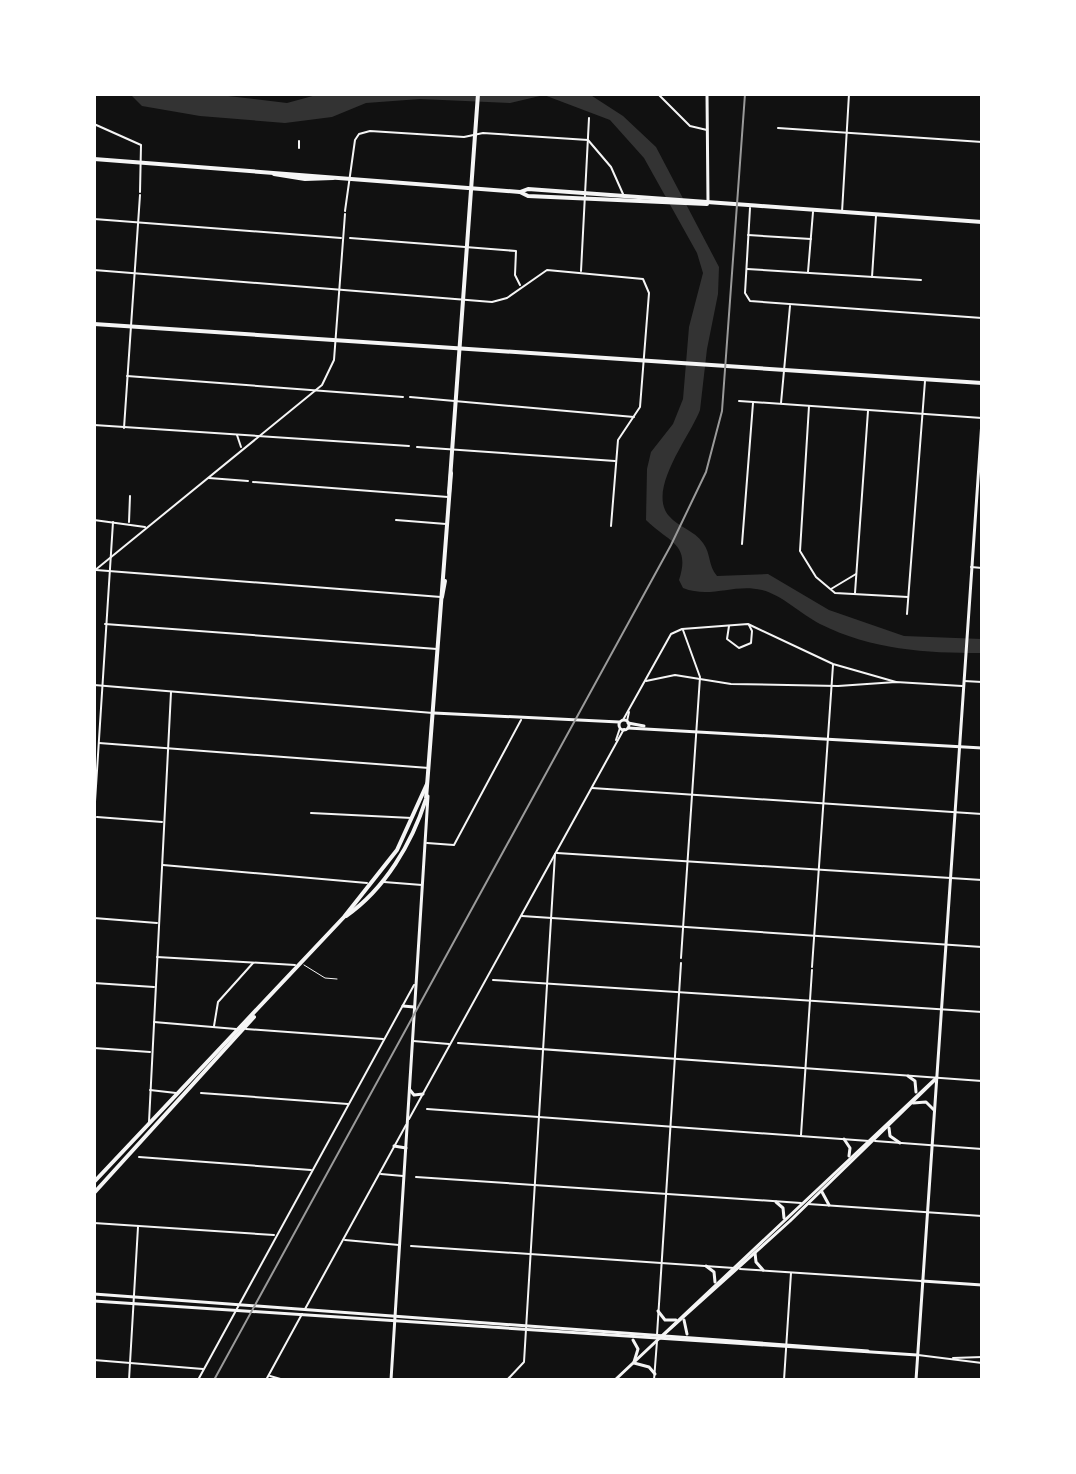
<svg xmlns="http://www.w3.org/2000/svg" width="1076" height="1474" font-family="Quicksand,sans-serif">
  <rect width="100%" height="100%" fill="#111"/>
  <!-- water -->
  <path fill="#333" d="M130,94h81l76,9 33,-9h269l34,22 33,31 63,120 -1,27 -11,55 -7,61c-9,25 -54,80 -31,106 9,11 25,14 34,27 8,10 5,23 14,33l51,-2 61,36 75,26 78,3v14c-57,0 -110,-3 -162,-29 -19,-10 -38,-29 -58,-34 -28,-7 -51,9 -79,-2l-4,-8c12,-37 -10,-37 -33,-60l1,-51 4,-17 22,-28 10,-25 6,-72 14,-54 -6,-20 -53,-95 -34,-38 -66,-25 -34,8 -90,-4 -54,4 -34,14 -47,6 -85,-7 -58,-10z"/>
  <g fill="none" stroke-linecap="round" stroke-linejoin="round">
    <!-- service -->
    <path stroke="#f5f5f5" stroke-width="1" d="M304,965l21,13 12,1"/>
    <!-- minor -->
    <g stroke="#f5f5f5" stroke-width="2">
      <path d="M658,94l32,32 17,4"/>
      <path d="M94,124l47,21 -1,47"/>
      <path d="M778,128l204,14"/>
      <path d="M299,148v-7"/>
      <path d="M750,208l-5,85 5,8 232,17"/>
      <path d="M345,211l10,-71 4,-6 11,-3 94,6 19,-4 105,7 23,27 12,27"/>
      <path d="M842,212l7,-118"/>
      <path d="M94,219l247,19"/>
      <path d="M748,235l63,4"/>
      <path d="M350,238l166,13 -1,24 5,10"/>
      <path d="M747,269l174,11"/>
      <path d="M94,270l398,32 15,-4 40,-28 96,9 6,14 -9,114 -22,33 -7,86"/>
      <path d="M581,271l8,-153"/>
      <path d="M808,272l5,-60"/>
      <path d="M872,277l4,-61"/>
      <path d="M127,376l276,21"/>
      <path d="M410,397l224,20"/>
      <path d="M739,401l243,17"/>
      <path d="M781,403l9,-97"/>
      <path d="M809,406l-9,145 16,26 19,16 73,4"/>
      <path d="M94,425l315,21"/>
      <path d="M124,428l16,-233"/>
      <path d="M237,435l4,12"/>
      <path d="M417,447l198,14"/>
      <path d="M209,478l39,3"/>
      <path d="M253,482l195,15"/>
      <path d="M94,520l51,7"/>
      <path d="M396,520l50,4"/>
      <path d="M129,522l1,-26"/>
      <path d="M742,544l11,-141"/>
      <path d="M971,567l11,1"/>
      <path d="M96,570l345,27"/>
      <path d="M94,571l228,-186 12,-25 11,-146"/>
      <path d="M831,589l25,-15"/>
      <path d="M855,593l13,-182"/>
      <path d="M907,614l18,-233"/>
      <path d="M105,624l332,25"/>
      <path d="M729,626l-2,13 12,9 12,-5 1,-12 -3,-6"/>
      <path d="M646,681l29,-6 56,9 107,2 58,-4 66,4"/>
      <path d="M964,681l18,1"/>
      <path d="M94,685l339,28"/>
      <path d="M623,720l48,-86 11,-5 66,-5 85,40 63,18"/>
      <path d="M627,721l2,-9"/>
      <path d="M616,740l4,-12"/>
      <path d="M99,743l330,25"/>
      <path d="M592,788l390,26"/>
      <path d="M311,813l101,5"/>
      <path d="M94,817l19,-295"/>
      <path d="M97,817l65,5"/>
      <path d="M427,843l27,2 67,-125"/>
      <path d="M557,853l425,27"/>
      <path d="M163,865l204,18"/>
      <path d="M384,882l38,3"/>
      <path d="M522,916l460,31"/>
      <path d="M94,918l63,5"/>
      <path d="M157,957l138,8"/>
      <path d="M681,958l19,-281 -17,-47"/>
      <path d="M812,967l21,-302"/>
      <path d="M493,980l489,32"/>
      <path d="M94,983l60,4"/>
      <path d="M154,1022l82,7"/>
      <path d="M214,1026l4,-24 35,-39"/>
      <path d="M246,1029l137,10"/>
      <path d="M413,1041l36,3"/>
      <path d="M458,1043l524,38"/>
      <path d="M94,1048l56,4"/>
      <path d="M150,1090l26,3"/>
      <path d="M201,1093l147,11"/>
      <path d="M427,1109l442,32"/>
      <path d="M409,1119l215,-390"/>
      <path d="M149,1122l22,-430"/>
      <path d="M801,1135l11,-165"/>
      <path d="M875,1141l107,8"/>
      <path d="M139,1157l172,13"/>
      <path d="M381,1174l22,2"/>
      <path d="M416,1177l385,26"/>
      <path d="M808,1204l174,12"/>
      <path d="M94,1223l180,12"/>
      <path d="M345,1240l54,5"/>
      <path d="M411,1246l323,22"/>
      <path d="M740,1269l181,12"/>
      <path d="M305,1309l101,-184"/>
      <path d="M657,1335l24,-372"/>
      <path d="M918,1355l64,8"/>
      <path d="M953,1358l29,-1"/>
      <path d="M94,1360l109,9"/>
      <path d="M270,1376l14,4"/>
      <path d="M129,1380l9,-153"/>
      <path d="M198,1380l216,-395"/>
      <path d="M266,1380l36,-66"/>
      <path d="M507,1380l17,-18 31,-508"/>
      <path d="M654,1380l3,-39"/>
      <path d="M784,1380l7,-107"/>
    </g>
    <!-- tertiary -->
    <g stroke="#f5f5f5" stroke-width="3">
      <path d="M707,94l1,108"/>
      <path d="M434,713l185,9"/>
      <circle cx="624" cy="725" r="5"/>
      <path d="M628,723l16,3"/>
      <path d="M628,728l354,20"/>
      <path d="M908,1076l7,5 1,11"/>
      <path d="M889,1128l1,8 10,7"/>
      <path d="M844,1139l6,9 -1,8"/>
      <path d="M822,1192l7,13"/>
      <path d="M776,1202l7,6 1,10"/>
      <path d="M755,1253l1,9 7,8"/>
      <path d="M706,1266l8,6 1,10"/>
      <path d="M94,1294l774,57"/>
      <path d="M94,1301l823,54"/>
      <path d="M658,1311l7,9h11"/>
      <path d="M684,1320l3,14"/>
      <path d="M660,1338l130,-117 144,-140"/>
      <path d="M633,1340l5,9 -4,13"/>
      <path d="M634,1363l15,4 6,7"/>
      <path d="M615,1380l321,-302"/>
    </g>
    <!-- secondary -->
    <g stroke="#f5f5f5" stroke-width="3">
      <path d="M403,1006l11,1"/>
      <path d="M410,1090l4,5 9,-1"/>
      <path d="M913,1103l13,-1 8,8"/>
      <path d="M394,1146l12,2"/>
      <path d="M922,1281l60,4"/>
      <path d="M391,1380l37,-584"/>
      <path d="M916,1380l66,-959"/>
    </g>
    <!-- primary -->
    <g stroke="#f5f5f5" stroke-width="4">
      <path d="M94,159l426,33 8,4 179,8"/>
      <path d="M274,174l31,5 28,-1"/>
      <path d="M520,192l8,-3c152,10 302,23 454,33"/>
      <path d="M94,324l888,59"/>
      <path d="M449,493l29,-399"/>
      <path d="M442,597l3,-16"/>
      <path d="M346,916c39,-27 66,-73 80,-117l25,-326"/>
      <path d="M94,1182l250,-265 53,-67 30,-66"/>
      <path d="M94,1193l160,-176"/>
    </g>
    <!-- rail -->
    <path stroke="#9a9a9a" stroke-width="2" d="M214,1380l457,-835 35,-73 16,-61 23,-317"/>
  </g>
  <!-- border -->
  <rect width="1076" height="1474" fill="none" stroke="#ffffff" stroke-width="192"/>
</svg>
